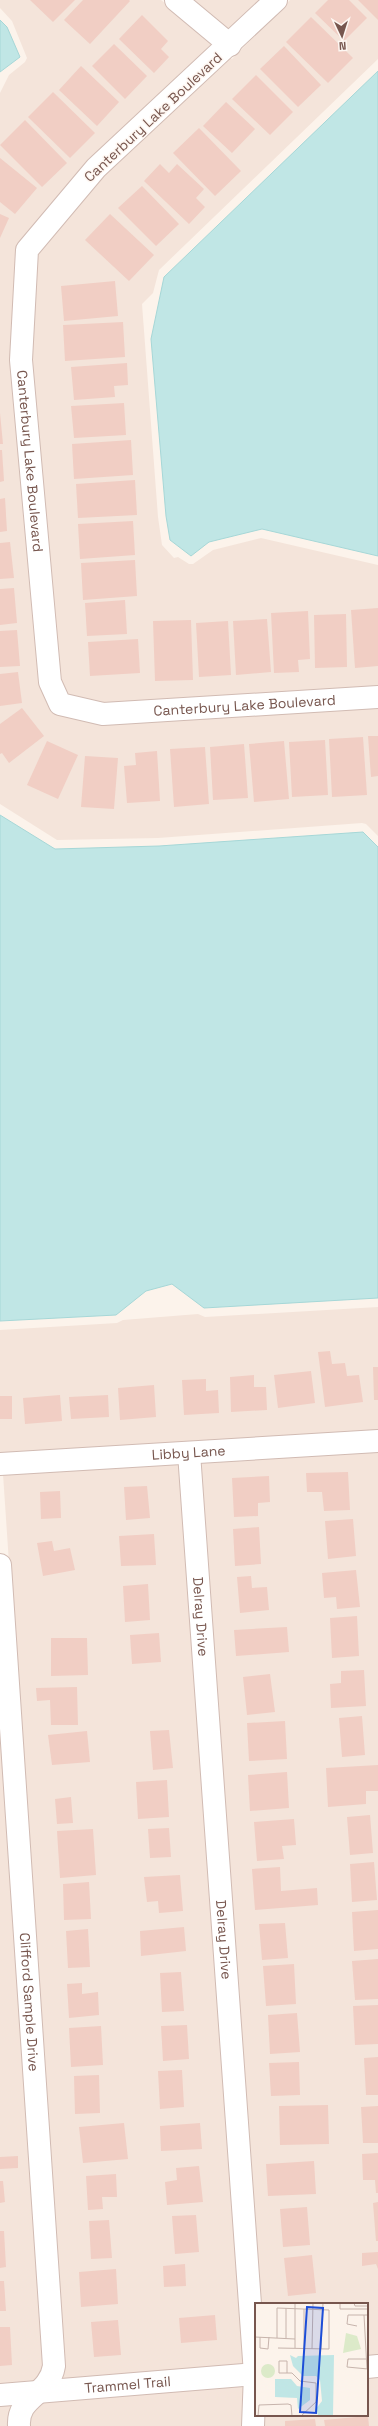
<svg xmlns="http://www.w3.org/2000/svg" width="378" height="2426" font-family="'Space Grotesk',sans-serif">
  <rect width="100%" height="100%" fill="#fcf3eb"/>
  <!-- residential -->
  <g fill="#f4e4da">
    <path d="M0,0h161l54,45 -195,197 21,441 63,41 274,-17v129l-12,-12 -4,-1 -204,15 -101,2 -57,-36v-711l9,-18 16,-13 2,-4 -15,-37 -12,-13z"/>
    <path d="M191,0h71l-33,32z"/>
    <path d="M290,0h88v59l-219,211 -6,23 -11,11 16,213 4,28 12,13 4,-1 11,7h4l20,-14 48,-12 117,27v122l-274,17 -38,-9 -7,-15 -29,-320 5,-106 67,-79 128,-117 2,1z"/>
    <path d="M378,1307v124l-378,23v-124l117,-7 6,-3 75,-6 7,3z"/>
    <path d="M378,1451v905l-11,1v-53h-108l-60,-842z"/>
    <path d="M181,1464l64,901 -185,15 3,-15 -60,-891z"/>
    <path d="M0,1699l45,666 -9,17 -36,3z"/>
    <path d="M378,2376v50h-116l1,-11h104v-38z"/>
    <path d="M245,2385l-1,41h-216l4,-17 12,-7z"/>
    <path d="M14,2404l-4,22h-10v-21z"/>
  </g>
  <!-- water -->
  <g fill="#c0e6e5" stroke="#a6d7d7">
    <path d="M0,20l7,7 13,30 -20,15z"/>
    <path d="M378,71v485l-116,-27 -53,13 -18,14 -21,-16 -4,-24 -15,-177 13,-62z"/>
    <path d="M0,815l55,34 104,-3 204,-14 15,15v451l-174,10 -32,-24 -26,7 -30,24 -116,6z"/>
  </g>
  <!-- building -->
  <g fill="#f1cec4">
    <path d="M30,0h45l-22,22z"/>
    <path d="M83,0h46l1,1 -40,43 -26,-24z"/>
    <path d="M328,0h21l18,18 -23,23 -29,-28z"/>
    <path d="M358,0h20v20z"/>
    <path d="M142,15l26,26 -7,8 8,8 -15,16 -35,-34z"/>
    <path d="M311,17l42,41 -25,25 -42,-41z"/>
    <path d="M114,44l33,32 -22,23 -33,-33z"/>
    <path d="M284,46l37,39 -23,22 -38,-38z"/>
    <path d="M81,66l38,36 -22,24 -38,-36z"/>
    <path d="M256,75l37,37 -23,23 -38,-36z"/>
    <path d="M53,92l42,41 -25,25 -42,-41z"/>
    <path d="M226,102l29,27 -23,24 -29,-27z"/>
    <path d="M25,120l42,43 -25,24 -42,-42z"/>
    <path d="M199,128l42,43 -26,25 -42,-43z"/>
    <path d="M0,158l37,30 -22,26 -15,-12z"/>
    <path d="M160,164l9,9 8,-9 27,25 -8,9 9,9 -16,17 -45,-43z"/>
    <path d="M142,186l37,38 -23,22 -38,-38z"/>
    <path d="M0,214l9,4 -9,20z"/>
    <path d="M110,214l44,41 -25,26 -44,-41z"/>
    <path d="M115,281l3,35 -54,5 -3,-35z"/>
    <path d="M123,322l2,35 -60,4 -2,-36z"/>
    <path d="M127,363l1,22 -14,1 1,11 -41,3 -3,-33z"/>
    <path d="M124,403l2,32 -52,3 -3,-32z"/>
    <path d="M0,413l3,31h-3z"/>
    <path d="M131,440l2,35 -59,4 -2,-35z"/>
    <path d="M0,450h2l2,31 -4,1z"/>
    <path d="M135,480l2,35 -59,3 -2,-34z"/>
    <path d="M5,498l2,33 -7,1v-33z"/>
    <path d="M133,521l2,34 -55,4 -2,-35z"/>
    <path d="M10,542l4,36 -14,1v-36z"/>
    <path d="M135,560l2,36 -54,4 -2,-37z"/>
    <path d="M14,588l3,35 -17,2v-36z"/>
    <path d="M125,600l2,34 -40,2 -2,-33z"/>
    <path d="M378,608v58l-23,2 -4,-58z"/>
    <path d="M308,611l2,48 -12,1 1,12 -25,1 -3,-60z"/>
    <path d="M346,614l1,53 -32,1 -1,-53z"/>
    <path d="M267,619l4,53 -35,3 -3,-54z"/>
    <path d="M191,620l2,60 -38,1 -2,-60z"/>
    <path d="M228,621l3,54 -32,2 -3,-54z"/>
    <path d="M17,630l3,36 -20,1v-36z"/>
    <path d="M138,639l2,34 -50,3 -2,-34z"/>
    <path d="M18,672l4,31 -22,3v-32z"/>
    <path d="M22,708l22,28 -35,27 -7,-10 -2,1v-30z"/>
    <path d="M368,736h10v40l-7,1z"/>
    <path d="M363,737l4,58 -35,2 -3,-58z"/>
    <path d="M325,740l3,55 -36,2 -3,-55z"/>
    <path d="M47,741l31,14 -20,44 -31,-14z"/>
    <path d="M284,741l5,58 -35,3 -5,-58z"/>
    <path d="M244,744l4,54 -35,2 -3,-53z"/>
    <path d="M205,747l4,57 -35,3 -4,-58z"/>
    <path d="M157,751l3,50 -33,2 -3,-37 12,-1 -1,-12z"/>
    <path d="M85,756l33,2 -4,51 -33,-2z"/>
    <path d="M330,1351l2,13 13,-1 2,13 12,-1 4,27 -38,5 -7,-55z"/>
    <path d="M373,1367h5v33h-4z"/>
    <path d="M311,1371l4,32 -37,5 -4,-33z"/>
    <path d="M254,1375v12h12l1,23 -36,2 -1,-35z"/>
    <path d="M206,1379v12l12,-1 1,23 -35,2 -2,-35z"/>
    <path d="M154,1385l2,32 -36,3 -2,-32z"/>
    <path d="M60,1395l2,26 -37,3 -2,-26z"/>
    <path d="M108,1395l1,22 -38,2 -2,-22z"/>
    <rect x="0" y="1396" width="12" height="23"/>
    <path d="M348,1472l2,38 -26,1 -2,-19h-15l-1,-19z"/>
    <path d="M269,1476l1,26 -12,1v13l-24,1 -2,-39z"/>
    <path d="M147,1486l3,32 -24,2 -2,-33z"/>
    <path d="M60,1491l1,27 -20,1 -1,-27z"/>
    <path d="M353,1519l3,37 -28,3 -3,-38z"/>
    <path d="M259,1527l2,37 -26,2 -2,-37z"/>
    <path d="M154,1534l2,31 -35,1 -2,-30z"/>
    <path d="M52,1541l2,10 16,-3 5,22 -32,6 -6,-33z"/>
    <path d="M356,1570l4,37 -23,2 -1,-12 -12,1 -2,-25z"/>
    <path d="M251,1576l1,12 15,-1 2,23 -29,3 -3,-36z"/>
    <path d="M148,1584l2,36 -25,2 -2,-36z"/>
    <path d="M357,1616l2,40 -27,2 -2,-40z"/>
    <path d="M287,1627l2,25 -53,4 -2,-26z"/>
    <path d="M159,1633l2,29 -29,2 -2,-29z"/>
    <path d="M51,1638h36l1,37 -37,1z"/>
    <path d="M364,1670l2,36 -35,2 -1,-24 11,-1v-12z"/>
    <path d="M270,1674l5,38 -28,3 -4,-38z"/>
    <path d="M77,1687l1,38h-27l-1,-25 -13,1 -1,-13z"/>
    <path d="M362,1716l3,39 -23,2 -3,-39z"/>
    <path d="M285,1721l2,38 -38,2 -2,-38z"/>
    <path d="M169,1730l4,38 -20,2 -3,-39z"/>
    <path d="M87,1731l3,31 -38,3 -4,-30z"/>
    <path d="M378,1765v26h-12v13l-38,3 -2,-39z"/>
    <path d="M287,1772l2,36 -39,3 -2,-36z"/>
    <path d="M167,1780l2,37 -31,2 -2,-37z"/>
    <path d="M71,1797l2,26 -16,1 -2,-25z"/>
    <path d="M370,1815l3,38 -23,2 -3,-38z"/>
    <path d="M294,1819l2,26 -14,1 2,13 -27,2 -3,-39z"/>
    <path d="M169,1828l2,29 -21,1 -2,-29z"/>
    <path d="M93,1829l3,46 -36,3 -3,-47z"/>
    <path d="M374,1862l3,38 -25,2 -2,-38z"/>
    <path d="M280,1867l1,24 36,-3 1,17 -63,5 -3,-41z"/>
    <path d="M180,1875l3,36 -24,2 -1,-12 -11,1 -3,-25z"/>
    <path d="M89,1882l2,37 -27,1 -1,-36z"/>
    <path d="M378,1910v39l-24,2 -2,-39z"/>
    <path d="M285,1923l3,35 -26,2 -3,-36z"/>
    <path d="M184,1927l2,24 -45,5 -1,-25z"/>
    <path d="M88,1929l2,38 -22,1 -2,-37z"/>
    <path d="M378,1959v40l-23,1 -3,-39z"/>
    <path d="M294,1964l2,40 -30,2 -3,-40z"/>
    <path d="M181,1972l3,39 -22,1 -2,-39z"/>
    <path d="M82,1983v11l16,-2 1,23 -30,3 -2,-34z"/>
    <path d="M378,2005v39l-23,1 -2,-39z"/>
    <path d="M297,2013l3,39 -30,2 -2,-39z"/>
    <path d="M187,2025l2,34 -26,2 -2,-35z"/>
    <path d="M101,2026l2,39 -32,2 -2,-39z"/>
    <path d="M378,2057v38h-12l-2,-37z"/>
    <path d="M299,2062l1,33 -29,1 -2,-33z"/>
    <path d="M182,2070l2,37 -24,2 -2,-38z"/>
    <path d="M99,2075l1,38 -25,1 -1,-38z"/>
    <path d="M328,2105l1,39 -49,1 -1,-39z"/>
    <path d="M378,2106v37h-15l-2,-36z"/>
    <path d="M124,2123l4,36 -45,4 -4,-36z"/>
    <path d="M200,2123l2,26 -41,2 -1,-25z"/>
    <path d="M378,2153v40h-2l-1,-13h-12l-1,-26z"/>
    <path d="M18,2156v12l-18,1v-12z"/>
    <path d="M314,2161l2,33 -48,2 -2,-32z"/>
    <path d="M199,2166l4,36 -36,3 -2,-23 12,-2 -1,-12z"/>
    <path d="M116,2174l1,23h-15l1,12 -15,1 -2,-34z"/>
    <path d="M0,2181h3l2,21 -5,1z"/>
    <path d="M378,2202v39h-2l-3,-38z"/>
    <path d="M307,2207l3,38 -27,2 -3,-38z"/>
    <path d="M196,2215l3,37 -24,2 -3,-38z"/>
    <path d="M109,2220l3,38 -21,1 -2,-38z"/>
    <path d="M0,2231h4l2,36 -6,1z"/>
    <path d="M378,2252v17l-2,-5 -14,2v-13z"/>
    <path d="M312,2255l4,38 -28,3 -4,-38z"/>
    <path d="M185,2264l1,22 -22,1 -1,-21z"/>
    <path d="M116,2269l2,35 -37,3 -2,-35z"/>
    <path d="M0,2281h4l2,30h-6z"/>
    <path d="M215,2315l2,25 -36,3 -2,-25z"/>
    <path d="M118,2320l3,35 -27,2 -3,-35z"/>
    <path d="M0,2327h10l2,38 -12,1z"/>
    <path d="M368,2416l1,10h-44l-1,-6z"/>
    <path d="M315,2419l1,7h-31v-5z"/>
  </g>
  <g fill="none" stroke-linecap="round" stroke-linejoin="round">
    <defs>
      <g id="minor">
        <path d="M176,0l54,45"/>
        <path id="s1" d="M276,0l-180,168 -69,82 -6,110 29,322 10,22 43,10 275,-17"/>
        <path id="s2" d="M189,1453l66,921 -2,52"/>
        <path id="s3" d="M0,1464l378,-23"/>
        <path id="s4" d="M0,1565l54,801c-5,30 -37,30 -35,60"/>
        <path d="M367,2367l11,-1"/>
        <path id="s5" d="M0,2395l256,-21"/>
      </g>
    </defs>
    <!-- minor casing -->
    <use href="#minor" stroke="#d1bbb3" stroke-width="24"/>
    <!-- minor -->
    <use href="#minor" stroke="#fff" stroke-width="22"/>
  </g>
  <g text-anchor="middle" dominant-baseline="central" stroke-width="3" stroke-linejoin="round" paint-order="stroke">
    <!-- street labels -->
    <g font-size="14" fill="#77564e" stroke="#fef7f2">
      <text transform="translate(153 117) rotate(-43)">Canterbury Lake Boulevard</text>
      <text stroke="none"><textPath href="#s1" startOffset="565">Canterbury Lake Boulevard</textPath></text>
      <text stroke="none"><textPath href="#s1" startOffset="997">Canterbury Lake Boulevard</textPath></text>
      <text stroke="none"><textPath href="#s3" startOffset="189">Libby Lane</textPath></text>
      <text stroke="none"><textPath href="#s2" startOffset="164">Delray Drive</textPath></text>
      <text stroke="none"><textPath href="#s2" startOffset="488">Delray Drive</textPath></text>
      <text stroke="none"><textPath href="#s4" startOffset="438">Clifford Sample Drive</textPath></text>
      <text stroke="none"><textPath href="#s5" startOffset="128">Trammel Trail</textPath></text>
    </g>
  </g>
  <!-- overview -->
  <g transform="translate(255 2303)">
    <rect width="113" height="113" fill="#fcf3eb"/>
    <path d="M91,30l11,3 4,13 -18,4zM6 68a7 7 0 1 1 14 0a7 7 0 1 1-14 0Z" fill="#dceac9"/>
    <path d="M35,52l6,3 2,-2 36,-1 -1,61h-14l-4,-6 7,-9 -2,-21 -4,-4h-13l-10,-10zM20,76h16l6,7 13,2v12l-12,9 -1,-11 -22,-1z" fill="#c0e6e5"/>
    <path fill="none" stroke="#c7b4ac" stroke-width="1" d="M40,0v45M85,0v6h28M99,0l1,3h13M49,6v40M109,12l3,54M102,23l-10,-2 1,-9h20M0,34l40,2M5,34v11l8,1 1,-12M22,35v-30l52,2v39l-51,-1M31,35v-30M57,46l1,-46M66,46l2,-46M112,56h-19l-1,8 21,2M32,70v-12h-8v12h13l8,8 16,2v19l-15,14M3,113l1,-11 29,-1 3,1 1,11"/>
    <path fill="#1d4ed8" fill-opacity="0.15" stroke="#1d4ed8" stroke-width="2" d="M52,4l16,1 -7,105 -16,-1z"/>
    <rect width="113" height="113" fill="none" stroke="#77564e" stroke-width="2"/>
  </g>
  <!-- north arrow -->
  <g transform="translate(342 36) rotate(176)" stroke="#fef7f2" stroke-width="3" paint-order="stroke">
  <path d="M0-3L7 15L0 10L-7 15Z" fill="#77564e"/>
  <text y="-6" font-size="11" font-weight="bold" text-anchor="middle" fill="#77564e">N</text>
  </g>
</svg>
